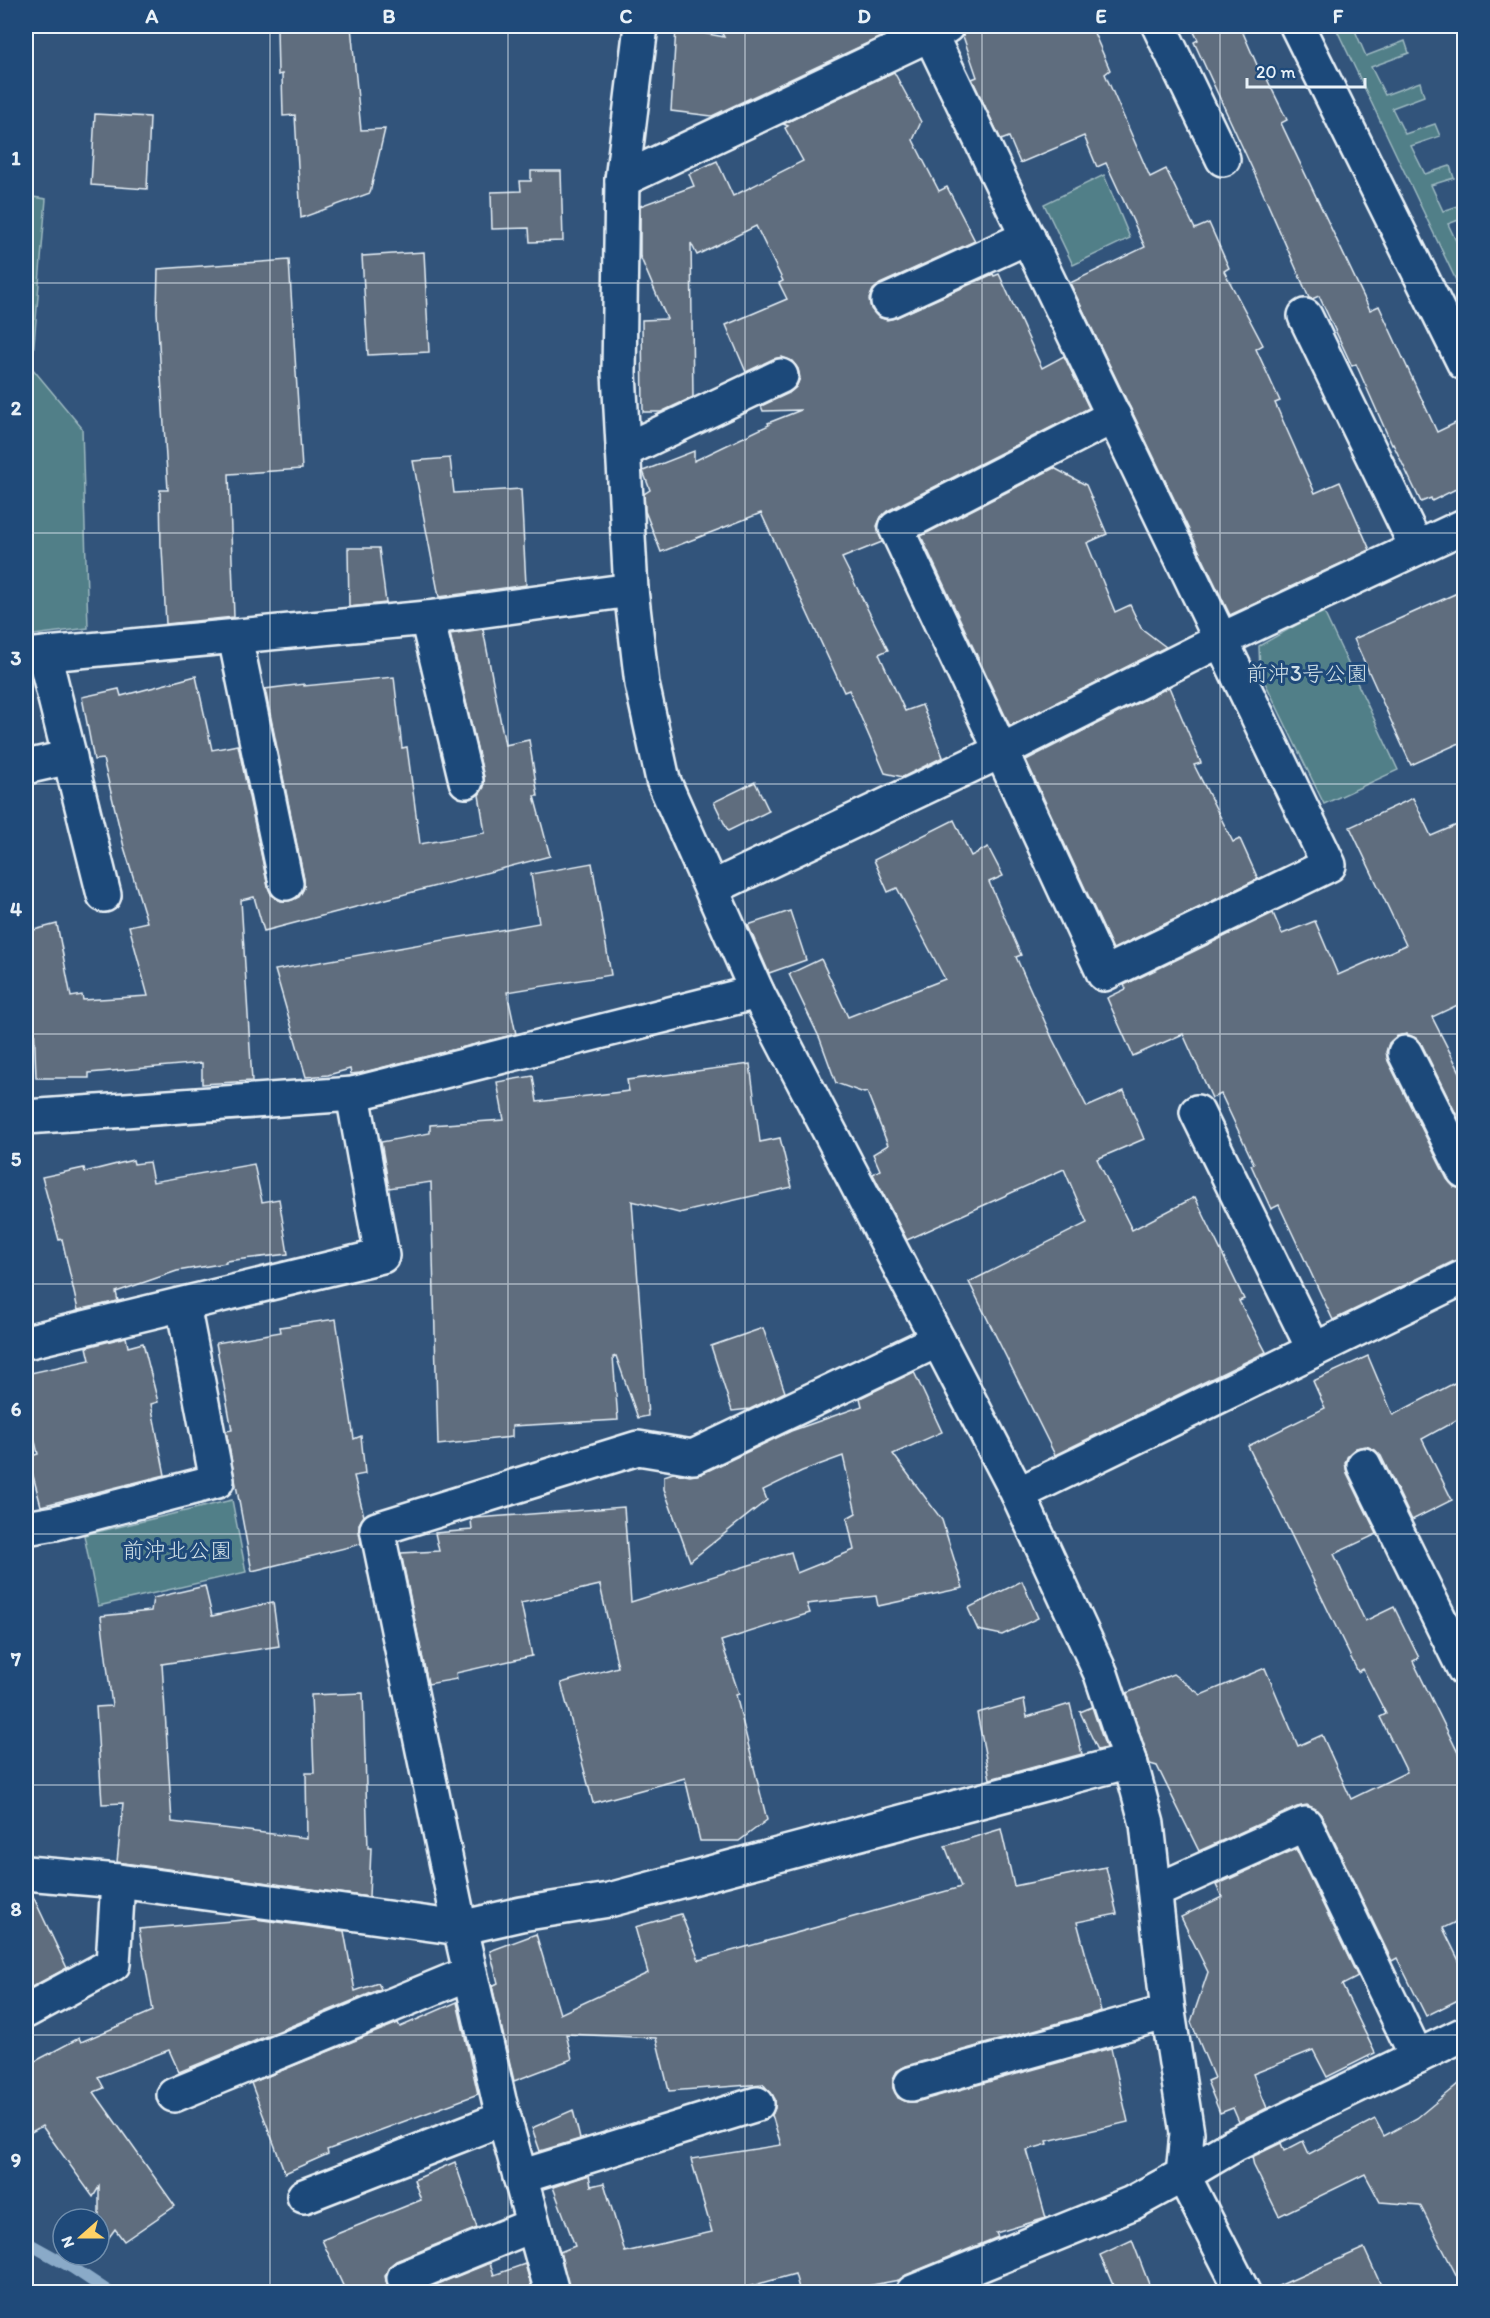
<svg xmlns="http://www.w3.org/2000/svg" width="1490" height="2318" font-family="Itim,'Klee One',sans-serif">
  <rect width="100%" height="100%" fill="#32547b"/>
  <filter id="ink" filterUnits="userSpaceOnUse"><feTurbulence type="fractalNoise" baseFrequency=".0167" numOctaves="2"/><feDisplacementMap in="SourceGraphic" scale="12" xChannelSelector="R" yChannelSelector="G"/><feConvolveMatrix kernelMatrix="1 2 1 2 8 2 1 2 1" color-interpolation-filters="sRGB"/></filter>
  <g filter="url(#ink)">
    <!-- green -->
    <g fill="#517f88" stroke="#9cb8c0" stroke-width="1.5">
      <path d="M1335,26h18l13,30 39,-15 4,12 -38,14 14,28 35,-13 4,14 -32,12 13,26 30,-10 5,12 -29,10 14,28 25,-8 4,12 -23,7 12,26 21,-7v14l-16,6 12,25 4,-1v49z"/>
      <path d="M1104,175l26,63 -57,27 -29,-61z"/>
      <path d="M26,196l20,3 -14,169 50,60 6,200 -62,8z"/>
      <path d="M1323,610l75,160 -74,34 -64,-132 -1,-26z"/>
      <path d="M232,1500l14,72 -148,34 -14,-71z"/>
    </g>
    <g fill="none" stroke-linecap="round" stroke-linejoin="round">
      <!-- stream -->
      <path stroke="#8aaac8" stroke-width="12" d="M26,2242l47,26 36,24"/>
    </g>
    <!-- building -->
    <g fill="#5e6d7e" stroke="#e8f1f8" stroke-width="1.5">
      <path d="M283,26h68l10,104 24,-1 -15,64 -69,25 -6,-103 -12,1 -1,-42 -4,1 -1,-47h6z"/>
      <path d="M718,26h186l-192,90 -41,-5 5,-83 48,9z"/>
      <path d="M965,26h126l19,44 -5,4 45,103 16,-8 29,60 14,-6 20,45 -5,3 39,74 -7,4 24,52 -5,2 40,90 25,-11 30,68 -140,65 -160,-332 75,-36 -39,-84 -9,4 -13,-31 -64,27 -11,-26 -8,3 -29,-61 5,-2 -14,-41z"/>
      <path d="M1191,26h49l21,48 3,-1 23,47 -6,3 89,187 9,-4 58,126 27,-13v66l-32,16 -1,-3 -10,4 -28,-58 -1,1 -36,-81 -4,2 -33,-70 -7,3 -3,-1 -57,-130 -58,-126 4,-2z"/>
      <path d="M894,72l27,50 -8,18 26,51 8,-4 28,54 -95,43 -7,6 -4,9 2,10 7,8 9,3 8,-2 98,-44 1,2 5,-2 43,94 22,-12 25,52 -202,103 -6,6 -4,9 5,16 -40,16 46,92 -9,4 26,57 17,-6 21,52 -40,20 -18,-4 -36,-83 -5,2 -83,-179 -100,39 -16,-41 -1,-17 6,-4 -7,-19 51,-20v10l75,-36 -1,-2 33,-13 -38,1 -2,-5 28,-13 7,-6 4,-9 -2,-9 -6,-8 -10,-4 -9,2 -27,13 -20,-47 61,-26 -8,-16 4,-2 -27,-55 -59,29 -6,-12 2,154 -32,15h-18l-1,-92 25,-1 -27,-63v-50l54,-20 -5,-12 28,-13 16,35 70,-35 -18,-33 3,-2 -5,-2z"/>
      <path d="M95,114l55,3 -3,72 -56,-4z"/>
      <path d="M531,171h30l2,70 -33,1 -1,-14 -37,1 -1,-37 30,-1 -1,-10h11z"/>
      <path d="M424,252l5,100 -61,3 -6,-99z"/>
      <path d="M289,260l13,209 -73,5 5,143 -68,7 -4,-76h-1l-1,-58h8l-11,-178 1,-43z"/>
      <path d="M450,458l4,35 67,-4 5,96 -87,12 -26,-136z"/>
      <path d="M1054,468l32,17 21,49 -20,9 28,69 15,-7 11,23 25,19 -156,79 -89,-190z"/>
      <path d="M348,548h31l7,55 -37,4z"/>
      <path d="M1464,590v151l-53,24 -57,-126z"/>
      <path d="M483,629l22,116 24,-5 9,56h-4l16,60 -286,75 -10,-34 -13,3 11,181 -50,3v-21l-113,10v5h-53l-3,-84 -7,-23v-39l31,-8 14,73 11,-2 1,5 65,-4 -19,-70 18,-4 -23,-75 -21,-88 -9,1 -12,-63 37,-8 2,7 75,-20 16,74 26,-5 30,142 4,9 9,5h8l10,-4 5,-9v-9l-39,-190 39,-5v2l90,-9 8,71 5,-1 13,97 65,-11 -6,-38 5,-8v-10l-34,-143z"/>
      <path d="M1169,687l32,76 -7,2 39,77 7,-3 18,40 -145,70 -87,-189z"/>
      <path d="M755,782l14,29 -41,20 -14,-29z"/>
      <path d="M1413,798l18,38 33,-14v180l-32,15 32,63v50l-42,-85 -6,-7 -9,-4 -10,2 -8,7 -3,9 2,9 59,118 7,8 10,2v69l-8,2 -123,60 -54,-115 -8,4 -20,-44 3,-1 -33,-70 -9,4 -29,-64 -50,22 -26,-58 19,-9 -2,-4 149,-72 9,21 33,-13 23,54 68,-30 -56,-118z"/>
      <path d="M954,820l17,36 17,-9 15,29 -14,6 32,73 -5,2 37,83 34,67 37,-16 20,48 -47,20 35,71 63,-33 49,102 -5,2 27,51 -211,103 -86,-173 118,-59 -23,-54 -157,71 -34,-66 7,-4 -7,-16 15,-9 -21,-53 -3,1 -28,-10 -16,-44 -31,-65 32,-15 27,58 97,-38 -48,-91 -9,4 -14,-32z"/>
      <path d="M592,863l19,112 -104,17 9,42 -156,39 -9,1 -1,-5 -22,6 -22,2 -31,-107 264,-47 -8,-49z"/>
      <path d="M790,911l16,49 -37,13 -21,-48z"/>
      <path d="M750,1064l10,78 20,-4 12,49 -113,26 -47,-12 16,215 -10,2 -22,-62 -3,1 5,63 -106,6v11l-74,8 -7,-263 -42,6 -8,-46 49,-9v-8l74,-5 -7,-38 36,-6 4,26 92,-11 -2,-11z"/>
      <path d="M133,1160l1,4 15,-2 4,20 101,-18 8,38 17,-3 9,55 -62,7v2l-49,8 -61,21 2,9 -40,9 -16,-71 -3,1 -17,-63 42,-9 1,4z"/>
      <path d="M336,1319l18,120 7,-3 4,38 -11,2 10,40 -5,8 2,20 -109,27 -26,-140 6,-1 -16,-87 65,-11 -1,-5z"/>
      <path d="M763,1328l22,64 -35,17 -18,2 -21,-65z"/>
      <path d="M126,1337l2,10 15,-4 15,59 -7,2 14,71 -124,31 -13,-49 10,-3 -12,-49v-31l64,-14 -3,-13z"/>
      <path d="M1368,1356l25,59 71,-37v38l-42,23 30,61 -40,20 -31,-64 -6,-6 -9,-4 -10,2 -8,7 -3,8 2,10 30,61 -43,20 31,67 29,-14 25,51 -6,3 51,104v153l-21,10 21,43v26l-38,19 -29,-58 -5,3 -70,-145 -6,-7 -9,-4 -10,2 -98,44 -42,-85 -7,-2 -23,-71 46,-19 28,21 64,-27 33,78 24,-11 29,64 56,-27 -27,-55 6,-3 -23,-45 -5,3 -110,-226 77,-38 -12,-27z"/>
      <path d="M914,1372l28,60 -49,22 49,66 21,68 -85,18 -2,-10 -69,8 3,9 -89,28 18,53 -3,1 31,125 -28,21h-39l-15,-63 -92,25 -32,-120 57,-16 -18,-82 -79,18 11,53 -76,17 1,6 -29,5 -27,-131 38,-2 -4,-18 37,-3 -1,-11 5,-1 148,-11 7,95 160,-50 6,21 57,-23 -7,-32 9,-5 -13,-57 -41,15 -39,19 4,10 -77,61 -26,-72v-13l9,-3 17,3 11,-2 90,-43 71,-25 -2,-8z"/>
      <path d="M1022,1581l16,37 -36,17 -24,-5 -10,-22z"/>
      <path d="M205,1586l7,30 61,-14 6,44 -117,18 10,158 135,16 -1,-65h8l-3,-78 52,-2 5,155h3l-2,49 -252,-35 6,-59 -21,1 -6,-97 16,-1 -11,-90 50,-5 2,-13z"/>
      <path d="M1024,1700l3,17 43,-13 12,50 -92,25 -13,-66z"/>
      <path d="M1092,1707l14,41 -8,2 -18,-38z"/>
      <path d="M1001,1829l13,57 92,-19 11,47 -40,8 24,89 -195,55 -9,5 -4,8v9l5,10 9,4h9l195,-54 17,74 -81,19 1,3 -21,6 19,68 -50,15 2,4 -92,38 -7,5 -64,12h-35l-5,-18 -66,18h-159l-10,-40 15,-6 -22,-59 36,-12 2,11 13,-3 21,69 87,-20 -21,-73 90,-14 -9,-30 3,-7v-9l-12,-15 -94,7 -13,-53 -90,-4 6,25 -58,22 -22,-95 6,-3 -8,-32 46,-17 24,80 88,-41 -13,-46 46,-13 18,46 262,-73 -16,-41z"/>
      <path d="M1296,1849l62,128 -16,8 33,68 -48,24 -14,-27 -60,24 14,34 -28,14 -6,-14 -13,5 -13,-32 7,-3 -23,-56 17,-50 -27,-55 41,-20 -6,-12z"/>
      <path d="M26,1892h5l36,76 -41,22z"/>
      <path d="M255,1919l89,12 11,60 23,-8 3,6 -202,83 -10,-22 -71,27 6,11 -10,4 81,114 -51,35 -9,-12 -16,22v-64l-6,10 -51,-71 -16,9v-69l53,-28 2,4 72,-31 -14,-82z"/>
      <path d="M457,2002l21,92 -151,56 1,4 -43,19 -34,-90 147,-60 2,4z"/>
      <path d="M1464,2079v211l-44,-85 -40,-3 -15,-28 -86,42 -25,-50 -2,-9 29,-14 3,8 19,-10 6,13 66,-35 9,17 33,-18z"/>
      <path d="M573,2110l7,29 -40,12 -8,-23z"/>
      <path d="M455,2162l22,66 -81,33 -7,6 -4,9 2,9 5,7h-46l-24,-52 99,-40 -7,-20z"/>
      <path d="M1132,2240l20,52h-36l-16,-37z"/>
      <path d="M1364,2248l20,44h-119z"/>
      <path d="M490,2263l4,12 31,-11 8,28h-115z"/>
    </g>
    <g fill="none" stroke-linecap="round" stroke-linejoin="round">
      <defs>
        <g id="minor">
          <path d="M1159,26l64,133"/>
          <path d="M1297,26l167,337"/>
          <path d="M622,180l325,-154"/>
          <path d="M888,301l140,-64"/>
          <path d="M1305,316l112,232"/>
          <path d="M1114,416l-218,112 105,223 220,-111 243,-114"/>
          <path d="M623,451l158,-75"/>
          <path d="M427,618l39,163"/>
          <path d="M235,637l51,246"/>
          <path d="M44,654l60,241"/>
          <path d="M26,656l401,-38 204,-28"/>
          <path d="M26,767l44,-10"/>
          <path d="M712,888l289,-137 103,223 225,-109 -399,-831"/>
          <path d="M1405,1053l59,118"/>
          <path d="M1197,1112l117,238"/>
          <path d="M26,1117l327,-23 404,-102"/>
          <path d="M938,1340l-245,117 -55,-9 -261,81 83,399 61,-14 88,-14 521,-139"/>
          <path d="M26,1342l356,-86 -29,-162"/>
          <path d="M1364,1465l100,204"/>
          <path d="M1018,1494l446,-217"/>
          <path d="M26,1528l29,-5 162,-42 -34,-176"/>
          <path d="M26,1873l92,8 342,47 39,172 53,192"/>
          <path d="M1156,1891l149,-67 112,233"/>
          <path d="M26,2011l87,-47 5,-83"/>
          <path d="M911,2084l257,-72"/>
          <path d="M174,2095l296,-122"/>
          <path d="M520,2177l237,-73"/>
          <path d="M304,2196l200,-78"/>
          <path d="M404,2278l129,-53"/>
          <path d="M1243,2292l-60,-117 51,-30 230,-111"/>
        </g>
        <path id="tertiary" d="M641,26l-19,154 -3,193 12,217 11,94 21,96 94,212 261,502 83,180 29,87 17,63 21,188 19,121 -4,42 -51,28 -219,89"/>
      </defs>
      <!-- minor casing -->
      <use href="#minor" stroke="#e8f1f8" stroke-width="38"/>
      <!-- tertiary casing -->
      <use href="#tertiary" stroke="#e8f1f8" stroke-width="38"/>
      <!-- minor -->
      <use href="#minor" stroke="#1f4a7a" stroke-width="33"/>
      <!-- tertiary -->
      <use href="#tertiary" stroke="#1f4a7a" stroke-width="33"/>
    </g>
  </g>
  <!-- grid -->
  <path fill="none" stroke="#e8f1f8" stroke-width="1.5" stroke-opacity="0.55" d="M270,26v2266M508,26v2266M745,26v2266M982,26v2266M1220,26v2266M26,283h1438M26,533h1438M26,784h1438M26,1034h1438M26,1284h1438M26,1534h1438M26,1785h1438M26,2035h1438"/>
  <g text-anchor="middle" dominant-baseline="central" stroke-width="6" stroke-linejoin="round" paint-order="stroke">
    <!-- park labels -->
    <g font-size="22" fill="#d1e0e7" stroke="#1f4a7a">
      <text x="1307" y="673">前沖3号公園</text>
      <text x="177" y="1550">前沖北公園</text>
    </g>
  </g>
  <!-- margin -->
  <rect width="1490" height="2318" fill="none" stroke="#1f4a7a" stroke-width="66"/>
  <!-- north arrow -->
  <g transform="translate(81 2237) rotate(249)"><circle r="28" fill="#1f4a7a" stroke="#6f8dac" stroke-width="1.5"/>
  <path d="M0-4.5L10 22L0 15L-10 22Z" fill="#ffd166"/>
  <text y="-9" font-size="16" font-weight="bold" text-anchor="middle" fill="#e8f1f8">N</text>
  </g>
  <!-- scale -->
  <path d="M1247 78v9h118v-9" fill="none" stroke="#e8f1f8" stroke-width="3"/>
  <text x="1256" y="78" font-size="18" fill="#e8f1f8" stroke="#1f4a7a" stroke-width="4.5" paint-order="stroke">20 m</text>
  <rect x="33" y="33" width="1424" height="2252" fill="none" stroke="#e8f1f8" stroke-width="2"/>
  <g font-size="20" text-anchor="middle" font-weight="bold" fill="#e8f1f8">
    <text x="152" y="23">A</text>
    <text x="389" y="23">B</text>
    <text x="626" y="23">C</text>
    <text x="864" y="23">D</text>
    <text x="1101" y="23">E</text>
    <text x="1338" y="23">F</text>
    <text x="16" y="165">1</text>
    <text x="16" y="415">2</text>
    <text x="16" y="665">3</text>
    <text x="16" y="916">4</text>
    <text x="16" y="1166">5</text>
    <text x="16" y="1416">6</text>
    <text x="16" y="1666">7</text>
    <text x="16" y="1916">8</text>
    <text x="16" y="2167">9</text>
  </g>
</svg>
